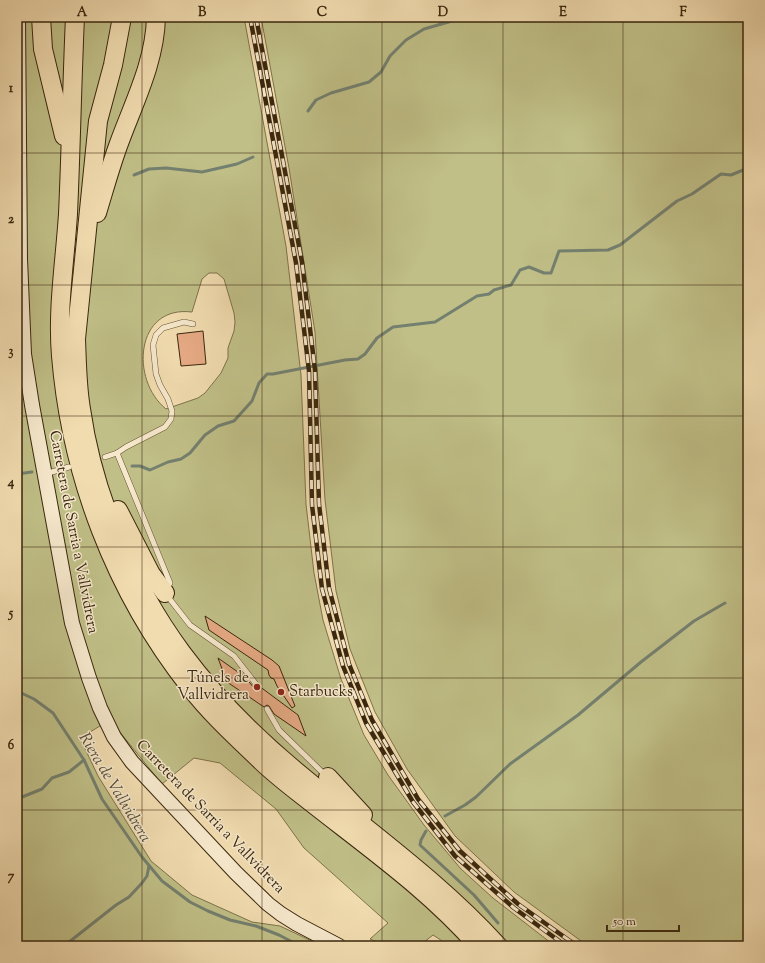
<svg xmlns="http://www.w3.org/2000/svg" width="765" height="963" font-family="'Sorts Mill Goudy',serif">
  <rect width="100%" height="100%" fill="#f1dcb0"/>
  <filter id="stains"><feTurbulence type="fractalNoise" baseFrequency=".005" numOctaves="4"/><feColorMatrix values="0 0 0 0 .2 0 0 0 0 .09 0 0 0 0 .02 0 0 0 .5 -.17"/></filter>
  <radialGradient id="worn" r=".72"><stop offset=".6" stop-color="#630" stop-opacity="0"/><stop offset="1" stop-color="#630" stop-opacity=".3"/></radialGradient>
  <!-- green -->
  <g fill="#c0bf87" stroke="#7d734a" fill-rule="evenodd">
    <path d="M17,17h227l42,229 15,129 5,129 8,69 9,47 18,59 23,56 24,40 36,50 37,44 32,29 62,48h-105l-17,-11 -14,11h-33l-16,-7 18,-16 -84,-75 -28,-39 -56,-46 -26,-5 -32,26 -48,-59 -14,1 -20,12 18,38 53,85 41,34 60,27 28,4 42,20h-305zM209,273h8l7,6 10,34 1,9 -1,9 -6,17v10l-7,15 -16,20 -7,5 -32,11c-36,-29 -31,-104 26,-97l10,-33z"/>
    <path d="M261,17h487v929h-160l-74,-54 -59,-56 -48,-67 -32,-57 -25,-63 -14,-58 -11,-91 -10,-168 -26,-164z"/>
  </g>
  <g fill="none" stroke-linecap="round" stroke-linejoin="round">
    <!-- stream -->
    <g stroke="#74806f" stroke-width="3">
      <path d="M440,24l3,-7"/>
      <path d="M308,111l8,-11 15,-7 38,-11 12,-10 9,-16 16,-16 18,-11 42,-12"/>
      <path d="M134,175l15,-6 17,-1 36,4 35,-8 16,-7"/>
      <path d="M132,466h8l10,4 18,-8 13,-3 9,-6 15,-18 13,-9 16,-5 18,-20 7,-18 8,-9h6l72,-14 13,-1 7,-5 12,-16 16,-11 42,-5 42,-26 12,-2 5,-4 17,-5 9,-15 9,-3 15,6h7l8,-22 49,-1 12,-5 57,-44 15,-7 29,-20 10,1 17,-7"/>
      <path d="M17,474l15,-2"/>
      <path d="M17,691l17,8 19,14 31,47 18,39 40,58 20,24 28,21 18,9 22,9 26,6 23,9 21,11"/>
      <path d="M17,799l25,-10 10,-11 17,-6 15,-12"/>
      <path d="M445,816l20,-11 11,-8 34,-33 68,-49 63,-53 53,-41 31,-18"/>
      <path d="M426,831l-5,9 -1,5 54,50 24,28"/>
      <path d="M64,946l52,-41 13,-8 13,-14 5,-7 2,-10"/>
    </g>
  </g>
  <!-- building -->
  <g fill="#e6aa84" stroke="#3a270e">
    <path d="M203,331l3,33 -25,2 -4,-32z"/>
    <path d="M205,616l67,44 7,6 16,40 -3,2 -15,-22 -3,-7 -3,-1 -2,-3 -1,-5 -59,-40z"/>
    <path d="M218,658l27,19 9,11 5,-2 39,29 8,21 -32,-22 -5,-8 -2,-1 -3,2 -37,-25z"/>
  </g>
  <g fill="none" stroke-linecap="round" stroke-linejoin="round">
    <defs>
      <g id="lane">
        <path d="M117,453l53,130 -5,10 25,32 44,31 22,28"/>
        <path d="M105,457l12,-4 9,-6 39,-20 6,-8 1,-8 -4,-12 -8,-14 -4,-11 -3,-29 3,-10 7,-7 21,-6 9,2"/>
        <path d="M45,474l24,-7"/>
        <path d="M267,709l12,21 46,45"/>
      </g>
      <path id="secondary" d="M18,17l2,242 4,95 8,51 40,218 17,55 11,30 14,29 18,25 29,31 75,80 32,31 13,10 16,10 42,22"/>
      <g id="highway">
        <path d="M41,17l2,32 21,87"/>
        <path d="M75,17c-3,66 -4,131 -7,197 -3,47 -11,95 -7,142 10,120 54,236 129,331 20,26 45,49 68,71 18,18 39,33 59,49 55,43 115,86 161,139"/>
        <path d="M122,17l-9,48 -15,56 -22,218c1,24 1,47 5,70 12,85 50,175 101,244 34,46 76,87 121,124 66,55 137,105 195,169"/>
        <path d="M97,213c7,-23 13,-45 21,-67 15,-42 37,-83 38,-129"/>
        <path d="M118,510l33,64 14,19"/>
        <path d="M328,777l35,38"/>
      </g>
    </defs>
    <!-- lane casing -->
    <use href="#lane" stroke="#685436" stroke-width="6"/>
    <!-- secondary casing -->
    <use href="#secondary" stroke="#3a270e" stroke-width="16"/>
    <!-- highway casing -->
    <use href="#highway" stroke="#3a270e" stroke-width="20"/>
    <!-- lane -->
    <use href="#lane" stroke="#f6e8cc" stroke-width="5"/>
    <!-- secondary -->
    <use href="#secondary" stroke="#f6e8cc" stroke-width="14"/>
    <!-- highway -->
    <use href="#highway" stroke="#f1dcb0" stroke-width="18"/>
    <defs>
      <g id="rail">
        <path d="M250,17l46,246 13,108 3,134 10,84 21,77 23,57 47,79 42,54 59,52 52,38"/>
        <path d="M256,17l46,245 13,108 4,134 10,84 20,76 23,56 46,79 42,52 58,53 59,42"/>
      </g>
    </defs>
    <!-- rail casing -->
    <use href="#rail" stroke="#3a270e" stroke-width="4.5"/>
    <!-- rail -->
    <use href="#rail" stroke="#f6e8cc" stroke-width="3" stroke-dasharray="9" stroke-linecap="butt"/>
  </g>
  <!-- grid -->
  <path fill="none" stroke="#3a270e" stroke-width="1" stroke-opacity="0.55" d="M142,17v929M262,17v929M382,17v929M503,17v929M623,17v929M17,153h731M17,285h731M17,416h731M17,547h731M17,678h731M17,810h731"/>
  <!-- markers -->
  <g fill="#8f2418" stroke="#f6e8cc" stroke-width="1.5">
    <circle cx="257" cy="687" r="4"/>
    <circle cx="281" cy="692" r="4"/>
  </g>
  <g text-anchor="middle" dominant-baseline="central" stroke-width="3" stroke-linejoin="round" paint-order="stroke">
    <!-- street labels -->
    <g font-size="15" fill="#3a270e" stroke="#f6e8cc">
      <text transform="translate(73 532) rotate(79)">Carretera de Sarria a Vallvidrera</text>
      <text transform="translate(210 817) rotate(46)">Carretera de Sarria a Vallvidrera</text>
    </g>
    <!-- poi labels -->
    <g font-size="15" fill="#3a270e" stroke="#f6e8cc" text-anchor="end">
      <text x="249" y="678">Túnels de<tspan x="249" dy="17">Vallvidrera</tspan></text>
      <text x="289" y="692" text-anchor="start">Starbucks</text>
    </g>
    <!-- water labels -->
    <g font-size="16" font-style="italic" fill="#524c36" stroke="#f6e8cc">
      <text transform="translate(114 788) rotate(59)">Riera de Vallvidrera</text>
    </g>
  </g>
  <!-- margin -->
  <rect width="765" height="963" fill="none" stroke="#f1dcb0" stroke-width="44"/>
  <!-- scale -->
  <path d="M607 925v6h72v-6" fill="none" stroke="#3a270e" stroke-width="2"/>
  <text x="613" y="925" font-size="12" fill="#3a270e" stroke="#f6e8cc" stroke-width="3" paint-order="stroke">50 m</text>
  <rect x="22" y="22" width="721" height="919" fill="none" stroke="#3a270e" stroke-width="1.5"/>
  <g font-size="13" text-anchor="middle" font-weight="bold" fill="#3a270e">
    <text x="82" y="16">A</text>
    <text x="202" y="16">B</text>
    <text x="322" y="16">C</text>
    <text x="443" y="16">D</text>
    <text x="563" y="16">E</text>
    <text x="683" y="16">F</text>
    <text x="11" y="92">1</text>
    <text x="11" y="223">2</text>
    <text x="11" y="355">3</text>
    <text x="11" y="486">4</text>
    <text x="11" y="617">5</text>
    <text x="11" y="749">6</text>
    <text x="11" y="880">7</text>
  </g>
  <rect width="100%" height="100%" filter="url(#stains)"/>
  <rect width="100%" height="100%" fill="url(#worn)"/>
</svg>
